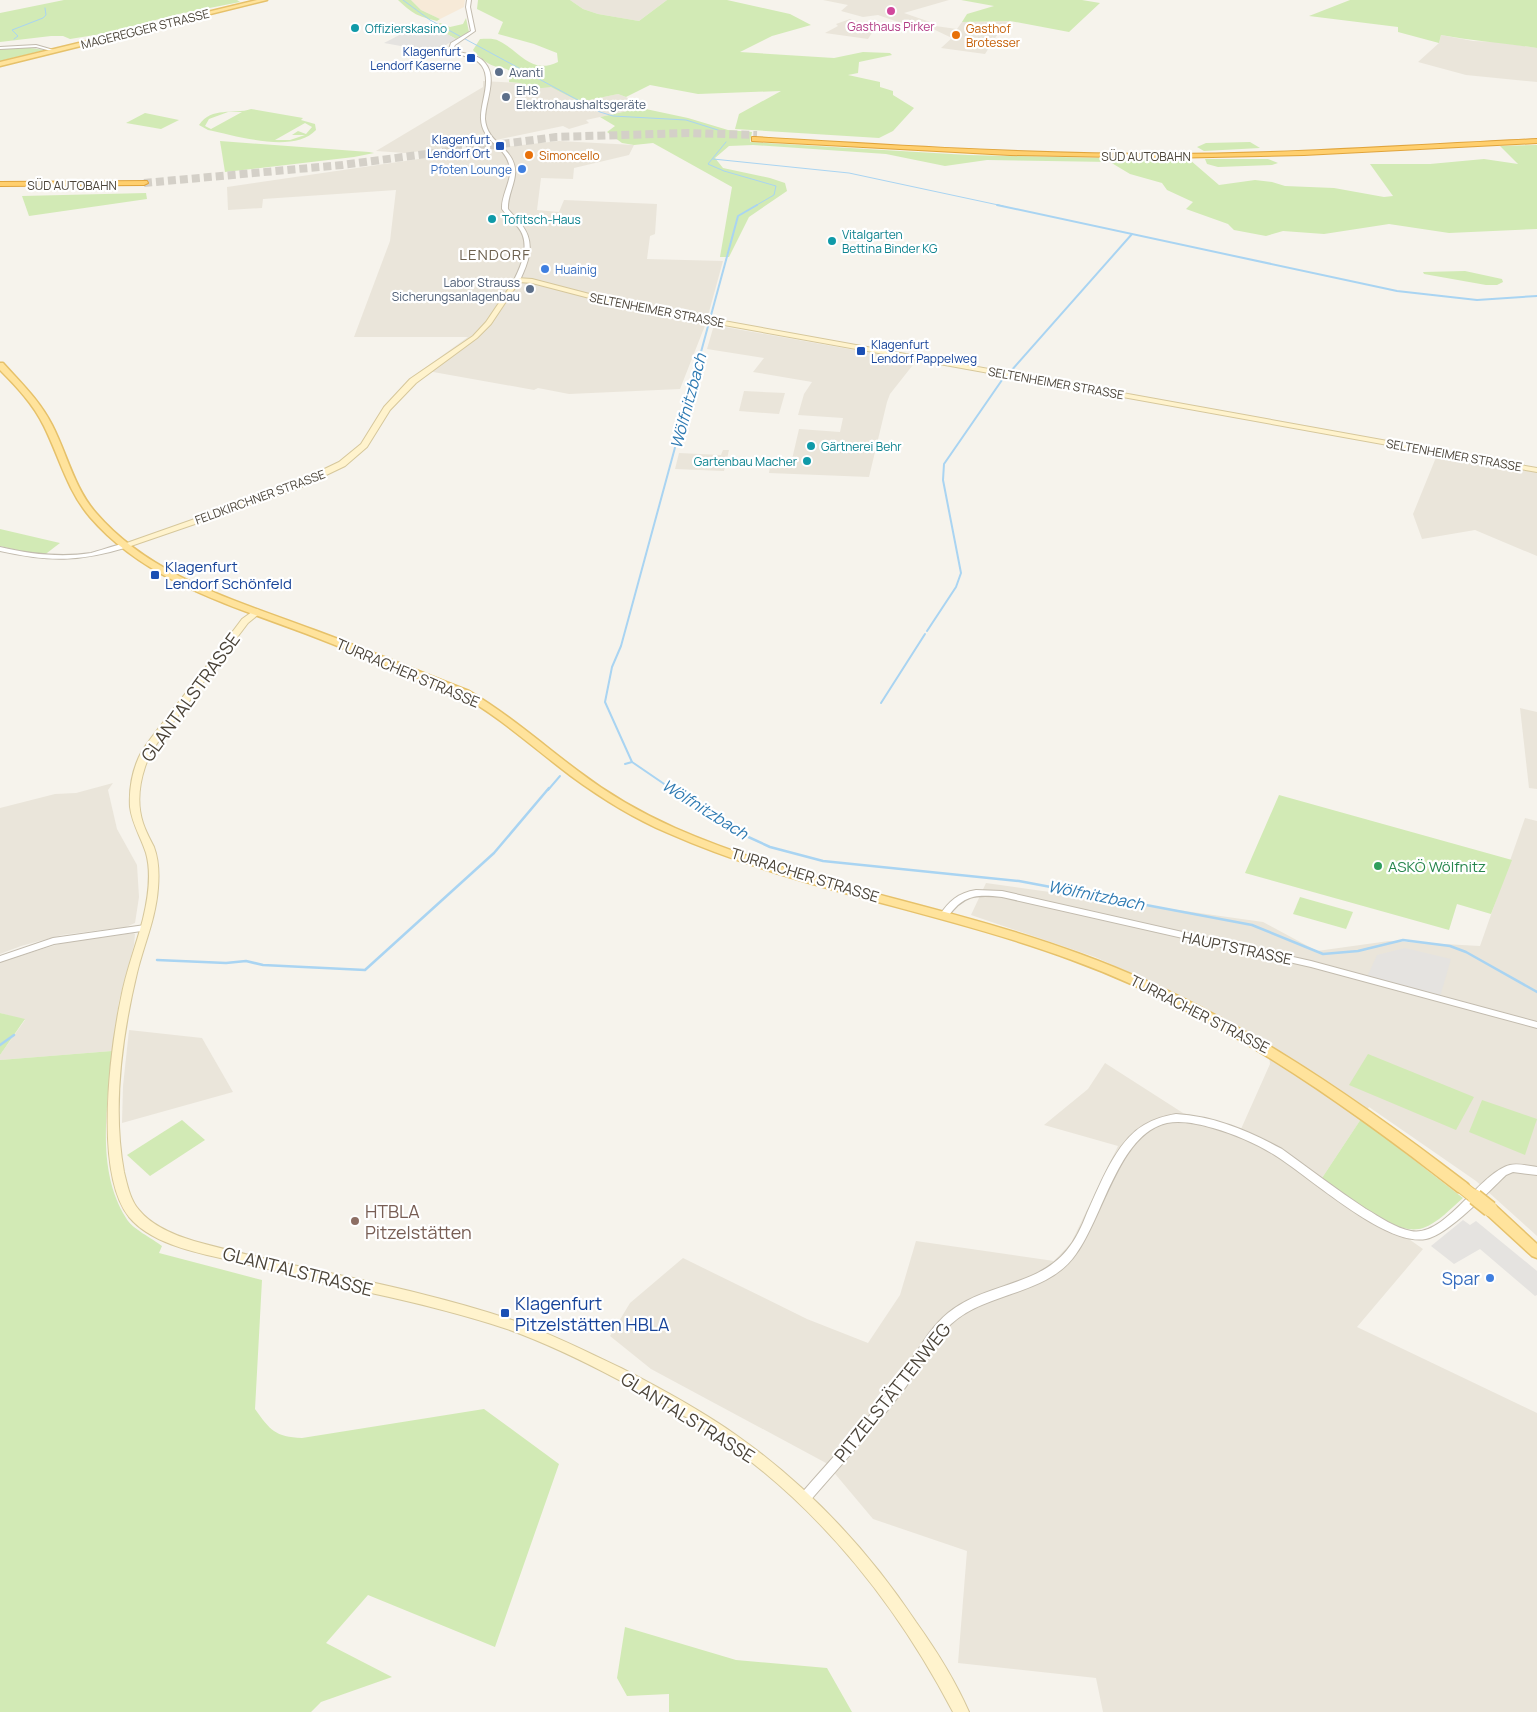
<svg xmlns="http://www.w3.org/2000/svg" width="1537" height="1712" font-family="Manrope,sans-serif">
  <rect width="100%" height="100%" fill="#f6f3ec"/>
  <!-- residential -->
  <g fill="#eae5da">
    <path d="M570,0h97l-28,21 -41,-7 -15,-5z"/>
    <path d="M823,0h126l-45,13 26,9 -2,3 29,4 5,-7 48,-1 -11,11 -14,22 -44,-6 11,-10 -19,-9 -35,-7 -20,-7 -15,2 -22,-6 7,-6z"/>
    <path d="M850,19l25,9 -7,11 -43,-6 13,-7 -2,-2z"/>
    <path d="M1441,35l32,6 25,1 39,6v34l-71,-7 -48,-13 21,-19z"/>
    <path d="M483,81l37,2 13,6 18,-3 29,16 38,-8 8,3 15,11 -55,12 3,3 -20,6 -6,-3 -91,19 -67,8 -29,-2 107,-64z"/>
    <path d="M559,141l75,4 -5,10 -55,13 -1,11 -32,-1 -4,32 22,2 5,-12 93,4 -2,30 -5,2 -3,23 76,2 -17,62 -26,66 -111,5 -31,-6 -4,2 -112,-20 46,-33h-114l36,-96 6,-51 -133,9 -1,9 -34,2 -1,-23 267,-39z"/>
    <path d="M714,325l202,36 -26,33 -3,8 -18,75 -100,-4 1,-6 20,1 9,-39 41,3 3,-14 -45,-3 6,-21 8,-12 -59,-10 11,-14 -57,-9z"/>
    <path d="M744,391l41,2 -6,21 -40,-3z"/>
    <path d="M723,450h6l-5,21 -49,-2 4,-16 42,2z"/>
    <path d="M1439,450l98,18v88l-62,-26 -53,9 -9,-25z"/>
    <path d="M1520,708l17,4v77l-8,-1z"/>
    <path d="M113,783l-5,7 9,39 20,36 2,32 -4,26 -9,4 -64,8 -41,11 -21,8v-146l55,-14 21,-1z"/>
    <path d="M1525,818l12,3v415l-61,-55 -107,-74 -47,71 101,71 -66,78 180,86v299h-434l-7,-34 -138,-15 9,-112 -94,-32 -47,-56 -175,-94 -41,-33 20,-33 53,-45 124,61 61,24 32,-48 16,-54 138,20 17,-18 47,-97 -74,-21 44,-36 17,-26 78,50 58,16 29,-65 -3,-22 -92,-49 -80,-36 -124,-42 15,-32 277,39 54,29 72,-10 91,5z"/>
    <path d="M133,933l2,1 -1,11 -15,56 -7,50 -112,9v-5l25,-35 -25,-7v-51l62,-19z"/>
    <path d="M129,1030l73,8 31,54 -111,31 1,-37z"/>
  </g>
  <!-- commercial -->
  <path fill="#f7ead8" d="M411,0h54l-1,7 -24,12 -19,-9z"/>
  <!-- green -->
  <g fill="#d2eab5" fill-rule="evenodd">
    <path d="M64,0h173l3,2 -61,12 -78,20 -31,5 -7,-3h-12l-51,6v-29z"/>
    <path d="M398,0h13l10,10 19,9 -3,2c-20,-5 -24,-7 -39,-21z"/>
    <path d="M478,0h92l13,9 15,5 41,7 28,-21h60l63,14 21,11 -39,11 -32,16 94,6 29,-6 27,1 2,2 -33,7 -1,11 -10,2 32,7v5l13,4v4l21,13 -21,23 -14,7 -144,-9 4,-15 42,-23 -83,3 -48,-9 -24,12 -8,-3 -38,8 -29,-15 -18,2 -13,-6 -11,-1 1,-11c-6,-4 -10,-3 -16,-5 -7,-2 -16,-10 -21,-16l7,-11c6,0 14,-1 19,2 22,11 32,34 59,21l-1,-9 -23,-9 -36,-10 5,-12 -26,-13z"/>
    <path d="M961,0h121l18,3 -31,29 -59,-11 -48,1 5,-8 27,-8z"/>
    <path d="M1350,0h187v48c-32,-5 -64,-7 -96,-13l-2,8 -41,-11v-5l-89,-11z"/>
    <path d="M466,18l3,14 -13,7 -22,-12 6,-4 10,4 13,-3z"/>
    <path d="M23,47l22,3 -45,11v-12z"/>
    <path d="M641,108l47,10 40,12 24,2 -2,10 218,13 222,5 29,25 36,-5 17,2 13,4 49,2 50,9 9,-1 -23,-32h60l54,-5 34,5 -18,-18 37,-1v84l-88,4 -60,-9 -65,10 -41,-3 -17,5 -32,-6 -6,-6 -42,-15 7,-7 -26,-12 -5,-7 -32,-9 -20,-12 -123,-2 -42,6 -59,-12 -133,-9 -24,1 -14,12 8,10 47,10 15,5 2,8 -38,26 -20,40h-9l12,-70 -79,-44 -19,2 -12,-2 -15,-11 8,-6 -15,-9z"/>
    <path d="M251,109l52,9 -2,2 14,4 1,6c-22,24 -79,6 -108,0l-9,-5c13,-19 34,-10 52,-16zM228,112h14l-31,17 -6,-3 4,-7zM305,123l7,4 -6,7 -8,-3 -6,4h13l-15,5h-15z"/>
    <path d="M145,113l34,7 -18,9 -35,-6z"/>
    <path d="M220,141l149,11 5,1 -20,4 -129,15z"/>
    <path d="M1250,142l10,6 -56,3 -7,-4 9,-4z"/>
    <path d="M1205,159h63l10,4 -6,2 -54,2 -11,-3z"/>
    <path d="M146,193l1,6 -118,17 -7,-20z"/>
    <path d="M1465,271l37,8 1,3 -6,3h-11l-62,-11 -1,-2z"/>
    <path d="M0,529l60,14 -17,13 -43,-10z"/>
    <path d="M1279,795l233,65 -21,54 -34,-10 -8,26 -204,-57z"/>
    <path d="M1300,897l53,15 -7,17 -53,-15z"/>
    <path d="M0,1013l25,6 -25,36z"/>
    <path d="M112,1051c-4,54 -17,118 14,167 6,11 26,20 36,28l-3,7 103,27 -7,129c15,21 20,28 47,29l182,-29 75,55 -64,183 -127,-52 -42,48 66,34 -71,25 -10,10h-311v-652z"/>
    <path d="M1368,1054l106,43 -18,33 -107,-45z"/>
    <path d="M1482,1100l55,19 -12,36 -56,-23z"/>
    <path d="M1361,1119l102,79c-12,10 -25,25 -40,30 -29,10 -78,-34 -101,-50z"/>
    <path d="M182,1120l23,20 -55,36 -23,-21z"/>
    <path d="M625,1627l111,33 91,8 25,44h-183v-18l-42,2 -10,-18z"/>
  </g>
  <!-- parking -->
  <g fill="#e5e3e0">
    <path d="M415,27h19l22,12 -22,13 -50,-9z"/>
    <path d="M1405,948l46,11 -11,38 -73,-20 10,-22z"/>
    <path d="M1463,1220l7,5 6,-4 61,50v24l-2,1 -55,-47 -26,15 -23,-18z"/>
  </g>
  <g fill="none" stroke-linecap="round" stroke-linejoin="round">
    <!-- stream-far2 -->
    <g stroke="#a9d4f2" stroke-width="1">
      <path d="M403,0l27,20 170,92 13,4 73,4 35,11"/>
      <path d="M14,39l4,-3 -6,-6 31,-12 3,-3 -1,-7"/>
      <path d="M726,142l-18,22 16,7 52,15 -2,9 -19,11"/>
      <path d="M713,159l136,14 154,33"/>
    </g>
    <!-- stream-far1 -->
    <g stroke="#a9d4f2" stroke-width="2">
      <path d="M997,205l400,86 80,9 60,-4"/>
      <path d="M1011,371l121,-137"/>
      <path d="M927,631l29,-44 5,-14 -18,-93 1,-16 58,-84"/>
      <path d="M881,703l44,-69"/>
      <path d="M625,764l7,-2"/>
      <path d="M548,790l12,-14"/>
      <path d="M673,790l-41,-28 -27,-60 7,-35 9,-21 117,-430 19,-11"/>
    </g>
    <!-- stream -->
    <g stroke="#a9d4f2" stroke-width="2.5">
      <path d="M671,788l62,42 37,17 53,14 196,20 233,44 71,29 35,-3 45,-11 47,6 16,6 71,40"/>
      <path d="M157,960l69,3 20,-2 17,4 102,5 129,-117 55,-65"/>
      <path d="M0,1045l14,-10"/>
    </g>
    <!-- motorway-tunnel -->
    <path stroke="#d4d0c8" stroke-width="8" stroke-dasharray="8 4" stroke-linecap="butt" d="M144,183l198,-18 214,-28 132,-4 69,2"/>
    <defs>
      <g id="tertiary">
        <path d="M467,0h4l-1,7 5,24 -20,14 -2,4c10,6 25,4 32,14 13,15 0,38 0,56 2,23 23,26 29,45 5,14 -7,30 -6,45 4,5 9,10 13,15 15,18 8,37 -1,56l-3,2 -3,-2c8,-16 17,-37 4,-53 -5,-6 -11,-11 -16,-18 -1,-15 12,-31 7,-45 -5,-19 -27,-22 -28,-45 -1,-16 11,-38 1,-53 -7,-11 -24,-9 -33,-17l2,-6 20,-12 -5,-24z"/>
        <path d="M36,45l21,6 -2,1 -19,-5 -36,2v-2z"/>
        <path d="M125,543h3v4c-49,15 -79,15 -128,4v-4c30,7 60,11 91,6 11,-3 22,-7 34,-10z"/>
        <path d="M976,890l26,1 309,70 226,61v6l-226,-61 -309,-70c-27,-3 -39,-2 -55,21h-6l-2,-2c10,-15 19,-23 37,-26z"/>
        <path d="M145,925l3,1 2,2 -2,2 -94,14 -54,18v-6l53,-18z"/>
        <path d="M1176,1114c38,2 73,17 106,35 28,20 55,41 84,60 14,8 29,19 45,22 34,7 68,-58 99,-66 8,-2 19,1 27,2v8l-24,-3 -7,3c-17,16 -58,60 -80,64 -41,8 -118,-64 -153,-85 -18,-11 -39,-20 -60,-26 -14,-4 -31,-8 -46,-5 -49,11 -64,95 -91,131 -29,42 -89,37 -125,70 -21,19 -32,46 -49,68 -29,38 -62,74 -94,111l-4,1 -4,-1 -2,-4 2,-4c31,-36 64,-71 94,-109 19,-24 30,-53 54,-73 36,-30 89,-26 119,-63 9,-11 15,-24 20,-37 13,-28 29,-72 57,-88 10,-6 20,-9 32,-11z"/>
      </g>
      <g id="secondary">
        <path d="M517,278l15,1 92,24 913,165v4l-913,-165 -92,-24 -13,-1 -28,42 -14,14 -61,45 -26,27 -23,37 -22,19 -48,23 -169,58h-6l-1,-2 170,-60 48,-23 22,-18 23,-37 26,-28 63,-43 13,-14 29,-43z"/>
        <path d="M256,609l3,1v4l-11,9c-22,29 -44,58 -66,88 -13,17 -30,35 -37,56 -6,18 -8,38 -2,56 3,9 7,16 11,24 5,13 5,28 4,41 -2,30 -14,56 -21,85 -15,63 -25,134 -13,199 3,12 6,28 15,38 13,16 35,25 55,31 105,29 215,44 318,79 38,13 73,31 109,48 39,20 78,41 115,67 71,50 132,115 180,187 20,28 39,58 53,90h-16c-55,-105 -130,-200 -227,-269 -34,-24 -70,-44 -107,-63 -36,-19 -73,-37 -112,-51 -45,-15 -90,-26 -136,-36 -43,-10 -86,-20 -129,-30 -36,-9 -88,-16 -113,-46 -35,-44 -19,-166 -8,-219 5,-27 15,-52 22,-79 5,-21 9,-45 3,-66 -5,-16 -14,-29 -16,-46 -1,-19 3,-40 12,-56 9,-14 20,-27 30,-40 23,-30 47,-61 70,-92z"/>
      </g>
      <g id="primary">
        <path d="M257,0h10l-267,66v-4z"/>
        <path d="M0,363h3c18,20 37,38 49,62 15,29 22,63 44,88 55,64 141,88 218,117 52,19 103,41 155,61 39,23 73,53 109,80 30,23 63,42 97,57 130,57 273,77 405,126 143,52 268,138 388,230l2,4 -2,4 -5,1 -5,-1c-119,-93 -243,-180 -386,-232 -132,-49 -275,-70 -404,-127 -35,-15 -67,-35 -97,-57 -37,-28 -70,-58 -110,-81 -51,-20 -102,-41 -154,-61 -77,-29 -162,-53 -217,-117 -23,-27 -31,-61 -46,-91 -11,-22 -27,-39 -44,-56z"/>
        <path d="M1490,1204l5,1 42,39v14l-5,-2 -47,-43 -2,-4 2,-4z"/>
      </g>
      <g id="motorway">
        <path d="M755,137c136,8 272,17 409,17 124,0 249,-9 373,-15v4l-233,12 -140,3 -154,-3 -258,-14v-4z"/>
        <path d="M147,181l1,2 -4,2 -144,1v-4z"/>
      </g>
    </defs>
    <!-- tertiary casing -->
    <use href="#tertiary" stroke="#c2bbae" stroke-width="2"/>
    <!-- secondary casing -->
    <use href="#secondary" stroke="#d6c79b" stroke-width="2"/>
    <!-- primary casing -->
    <use href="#primary" stroke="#e6c16a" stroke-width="3"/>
    <!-- motorway casing -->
    <use href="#motorway" stroke="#e0a43c" stroke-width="2"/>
    <!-- tertiary -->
    <use href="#tertiary" fill="#fff" fill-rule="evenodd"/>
    <!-- secondary -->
    <use href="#secondary" fill="#fff3cd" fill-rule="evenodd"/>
    <!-- primary -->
    <use href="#primary" fill="#ffe39c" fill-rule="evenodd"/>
    <!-- motorway -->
    <use href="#motorway" fill="#ffcf6e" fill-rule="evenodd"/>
    <defs>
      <path id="primary-bridge-far1" d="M1463,1188l14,11"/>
      <path id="primary-bridge" d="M1475,1197l15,12"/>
    </defs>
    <!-- primary-bridge-far1 casing -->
    <use href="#primary-bridge-far1" stroke="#e6c16a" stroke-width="14" stroke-linecap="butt"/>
    <!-- primary-bridge casing -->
    <use href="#primary-bridge" stroke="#e6c16a" stroke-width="18" stroke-linecap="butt"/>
    <!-- primary-bridge-far1 -->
    <use href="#primary-bridge-far1" stroke="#ffe39c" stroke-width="12"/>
    <!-- primary-bridge -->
    <use href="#primary-bridge" stroke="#ffe39c" stroke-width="15"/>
  </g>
  <!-- markers -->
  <circle fill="#d1479c" stroke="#fff" stroke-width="2" cx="891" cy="11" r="5"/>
  <g fill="#0f9aa8" stroke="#fff" stroke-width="2">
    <circle cx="355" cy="28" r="5"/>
    <circle cx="492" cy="219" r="5"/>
    <circle cx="832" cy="241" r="5"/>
    <circle cx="811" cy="446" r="5"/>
    <circle cx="807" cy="461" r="5"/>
  </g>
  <g fill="#e8710a" stroke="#fff" stroke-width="2">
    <circle cx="956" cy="35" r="5"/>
    <circle cx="529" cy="155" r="5"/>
  </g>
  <g fill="#1a4fb4" stroke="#fff" stroke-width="2">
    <rect x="466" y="53" width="10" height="10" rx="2.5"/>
    <rect x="495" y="141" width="10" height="10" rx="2.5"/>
    <rect x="856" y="346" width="10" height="10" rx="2.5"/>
    <rect x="150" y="570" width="10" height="10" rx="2.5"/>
    <rect x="500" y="1308" width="10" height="10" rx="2.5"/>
  </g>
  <g fill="#5c6f8a" stroke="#fff" stroke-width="2">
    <circle cx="499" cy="72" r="5"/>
    <circle cx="506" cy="97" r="5"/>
    <circle cx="530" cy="289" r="5"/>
  </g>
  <g fill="#3f7fe0" stroke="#fff" stroke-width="2">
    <circle cx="522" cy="169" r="5"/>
    <circle cx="545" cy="269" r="5"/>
    <circle cx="1490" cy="1278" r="5"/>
  </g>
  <circle fill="#2e9e5b" stroke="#fff" stroke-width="2" cx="1378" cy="866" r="5"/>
  <circle fill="#8d6e63" stroke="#fff" stroke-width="2" cx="355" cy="1221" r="5"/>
  <g text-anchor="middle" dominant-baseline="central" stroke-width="4.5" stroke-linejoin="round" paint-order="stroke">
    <!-- far-hotel labels -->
    <g font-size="12" fill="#b23c85" stroke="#fff">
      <text x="891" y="26">Gasthaus Pirker</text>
    </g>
    <!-- far-culture labels -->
    <g font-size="12" fill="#0d838f" stroke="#fff" text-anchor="start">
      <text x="365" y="28">Offizierskasino</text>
      <text x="502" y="219">Tofitsch-Haus</text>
      <text x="842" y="234">Vitalgarten<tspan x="842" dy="14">Bettina Binder KG</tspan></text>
      <text x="821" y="446">Gärtnerei Behr</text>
      <text x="797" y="461" text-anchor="end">Gartenbau Macher</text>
    </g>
    <!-- far-food labels -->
    <g font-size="12" fill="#c56008" stroke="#fff" text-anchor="start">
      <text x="966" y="28">Gasthof<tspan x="966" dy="14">Brotesser</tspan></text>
      <text x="539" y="155">Simoncello</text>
    </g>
    <!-- far-street labels -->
    <g font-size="12" fill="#4b4439" stroke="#fff">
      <text transform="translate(145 29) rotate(-14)">MAGEREGGER STRASSE</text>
      <text x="1146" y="156">SÜD AUTOBAHN</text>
      <text x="72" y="185">SÜD AUTOBAHN</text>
      <text transform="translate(657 310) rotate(11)">SELTENHEIMER STRASSE</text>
      <text transform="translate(1056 383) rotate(10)">SELTENHEIMER STRASSE</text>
      <text transform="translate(1454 455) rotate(10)">SELTENHEIMER STRASSE</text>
      <text transform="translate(260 497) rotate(-20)">FELDKIRCHNER STRASSE</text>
    </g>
    <!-- far-transit labels -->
    <g font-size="12" fill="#164399" stroke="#fff" text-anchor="end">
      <text x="461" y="51">Klagenfurt<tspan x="461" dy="14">Lendorf Kaserne</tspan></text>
      <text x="490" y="139">Klagenfurt<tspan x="490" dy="14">Lendorf Ort</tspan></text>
      <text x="871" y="344" text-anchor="start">Klagenfurt<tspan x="871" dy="14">Lendorf Pappelweg</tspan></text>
    </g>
    <!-- far-service labels -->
    <g font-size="12" fill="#4e5e75" stroke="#fff" text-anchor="start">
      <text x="509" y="72">Avanti</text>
      <text x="516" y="90">EHS<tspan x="516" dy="14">Elektrohaushaltsgeräte</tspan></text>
      <text x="520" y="282" text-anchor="end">Labor Strauss<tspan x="520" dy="14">Sicherungsanlagenbau</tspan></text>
    </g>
    <!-- far-shop labels -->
    <g font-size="12" fill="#366cbe" stroke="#fff" text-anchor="end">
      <text x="512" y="169">Pfoten Lounge</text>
      <text x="555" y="269" text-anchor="start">Huainig</text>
    </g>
    <!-- far-quarter labels -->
    <g font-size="15" letter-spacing="1" fill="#6e6250" stroke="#fff">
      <text x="495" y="254">LENDORF</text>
    </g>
    <!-- transit labels -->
    <g font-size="15" fill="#164399" stroke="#fff" text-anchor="start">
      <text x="165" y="566">Klagenfurt<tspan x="165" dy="17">Lendorf Schönfeld</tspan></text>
    </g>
    <!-- street labels -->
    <g font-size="15" fill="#4b4439" stroke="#fff">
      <text transform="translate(408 673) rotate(23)">TURRACHER STRASSE</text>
      <text transform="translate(805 875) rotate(17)">TURRACHER STRASSE</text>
      <text transform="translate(1237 948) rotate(12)">HAUPTSTRASSE</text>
      <text transform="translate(1200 1014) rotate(27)">TURRACHER STRASSE</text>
    </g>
    <!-- leisure labels -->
    <g font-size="15" fill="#27864d" stroke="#fff" text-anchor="start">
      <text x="1388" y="866">ASKÖ Wölfnitz</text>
    </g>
    <!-- water labels -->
    <g font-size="16" font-style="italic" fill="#2e7ab2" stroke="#fff">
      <text transform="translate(688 401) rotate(-75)">Wölfnitzbach</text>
      <text transform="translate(705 809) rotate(32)">Wölfnitzbach</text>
      <text transform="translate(1096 895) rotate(11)">Wölfnitzbach</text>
    </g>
    <!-- near-street labels -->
    <g font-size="18" fill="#4b4439" stroke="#fff">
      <text transform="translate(190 697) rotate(-54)">GLANTALSTRASSE</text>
      <text transform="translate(298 1271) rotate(14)">GLANTALSTRASSE</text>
      <text transform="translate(892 1392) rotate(-51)">PITZELSTÄTTENWEG</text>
      <text transform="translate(688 1417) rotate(32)">GLANTALSTRASSE</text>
    </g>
    <!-- near-education labels -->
    <g font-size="18" fill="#785e54" stroke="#fff" text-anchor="start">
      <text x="365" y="1211">HTBLA<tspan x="365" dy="21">Pitzelstätten</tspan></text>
    </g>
    <!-- near-shop labels -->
    <g font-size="18" fill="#366cbe" stroke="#fff" text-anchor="end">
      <text x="1480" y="1278">Spar</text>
    </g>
    <!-- near-transit labels -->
    <g font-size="18" fill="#164399" stroke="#fff" text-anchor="start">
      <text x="515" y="1303">Klagenfurt<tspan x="515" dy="21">Pitzelstätten HBLA</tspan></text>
    </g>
  </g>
</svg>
